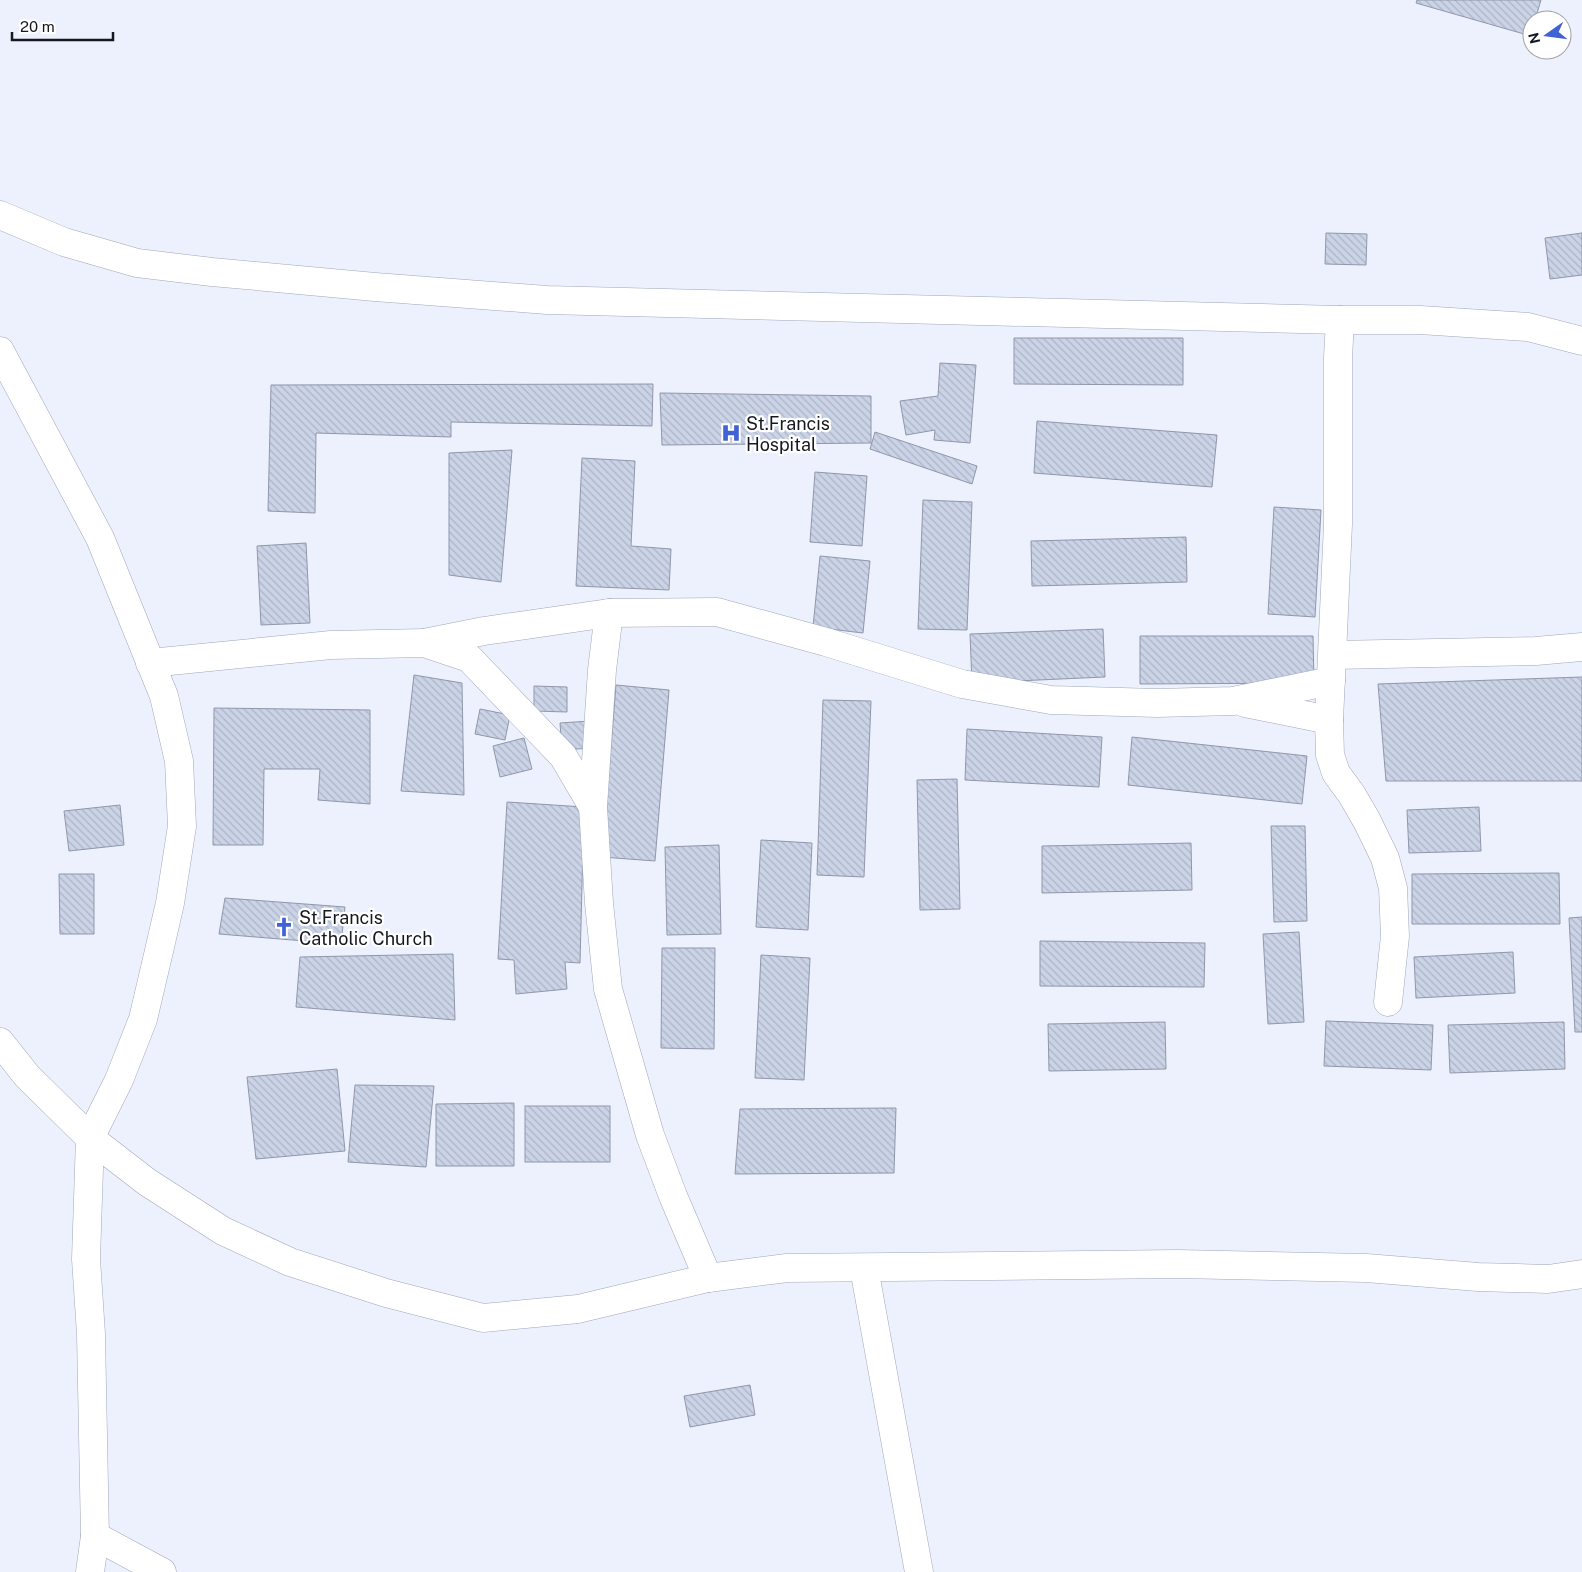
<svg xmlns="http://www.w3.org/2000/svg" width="1582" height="1572" font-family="'Public Sans',sans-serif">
  <defs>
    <pattern id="building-back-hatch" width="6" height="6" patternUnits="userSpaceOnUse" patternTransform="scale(1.25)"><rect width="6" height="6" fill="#cbd3e7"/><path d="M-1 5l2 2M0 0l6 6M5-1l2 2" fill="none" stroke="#adb4c6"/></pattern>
  </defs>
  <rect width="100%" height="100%" fill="#ecf1fd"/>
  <!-- building -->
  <g fill="url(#building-back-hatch)" stroke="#8f97a9">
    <path d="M1417,0h124l-6,20h-3l-1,16 -115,-33z"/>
    <path d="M1326,233l41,1 -1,31 -41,-1z"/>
    <path d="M1582,233v42l-32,4 -5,-41z"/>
    <path d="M1014,338h169v47l-169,-1z"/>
    <path d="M940,363l36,2 -6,78 -36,-3 1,-10 -29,5 -6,-34 38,-5z"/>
    <path d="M653,384l-1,42 -201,-4v15l-135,-4 -1,80 -47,-2 3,-126z"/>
    <path d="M660,393l211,3v47l-209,2z"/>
    <path d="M1037,421l180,14 -5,52 -178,-14z"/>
    <path d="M875,432l102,34 -5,18 -102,-35z"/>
    <path d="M512,450l-11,132 -52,-7v-122z"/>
    <path d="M582,458l53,3 -4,85 40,3 -2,41 -93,-4z"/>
    <path d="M815,472l52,4 -5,70 -52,-4z"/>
    <path d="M923,500l49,2 -5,128 -49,-1z"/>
    <path d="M1274,507l47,3 -6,107 -47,-3z"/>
    <path d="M1186,537l1,45 -155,4 -1,-45z"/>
    <path d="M306,543l4,80 -49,2 -4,-79z"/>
    <path d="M820,556l50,5 -7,72 -50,-6z"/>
    <path d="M1103,629l2,48 -133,6 -2,-49z"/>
    <path d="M1140,636h173l1,47 -174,1z"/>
    <path d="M414,675l48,8 2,112 -63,-4z"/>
    <path d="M1582,677v104h-196l-8,-97z"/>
    <path d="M616,685l53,5 -14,171 -53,-4z"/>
    <path d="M534,686l33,1v25l-33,-1z"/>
    <path d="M823,700l48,1 -7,176 -47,-2z"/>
    <path d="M214,708l156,2v94l-52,-4 2,-31h-56l-1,76h-50z"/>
    <path d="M480,709l30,6 -5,25 -30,-6z"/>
    <path d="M590,721l2,27 -30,2 -2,-27z"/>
    <path d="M967,729l135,8 -3,50 -134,-7z"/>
    <path d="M1132,737l175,19 -5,48 -174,-19z"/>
    <path d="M524,738l8,31 -32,8 -7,-31z"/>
    <path d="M957,779l3,130 -40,1 -3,-130z"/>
    <path d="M507,802l77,5 -4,156 -15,-1 2,27 -51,5 -2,-34 -16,-1z"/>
    <path d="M120,805l4,40 -55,6 -5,-40z"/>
    <path d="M1479,807l2,44 -72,2 -2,-43z"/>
    <path d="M1271,826h34l2,95 -33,1z"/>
    <path d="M761,840l51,3 -4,87 -52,-3z"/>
    <path d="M1191,843l1,47 -150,3v-47z"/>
    <path d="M719,845l2,89 -54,1 -2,-88z"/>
    <path d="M1559,873l1,51h-148v-50z"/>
    <path d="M59,874h35v60h-34z"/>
    <path d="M225,898l120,9 -4,37 -122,-10z"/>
    <path d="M1582,917v115h-7l-6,-114z"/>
    <path d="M1299,932l5,90 -36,2 -5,-90z"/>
    <path d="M1040,941l165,2 -1,44 -164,-1z"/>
    <path d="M662,948h53l-1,101 -53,-1z"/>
    <path d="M1513,952l2,41 -99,5 -2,-41z"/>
    <path d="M453,954l2,66 -159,-13 4,-50z"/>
    <path d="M761,955l49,3 -6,122 -49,-2z"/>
    <path d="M1326,1021l107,4 -2,45 -107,-4z"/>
    <path d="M1165,1022l1,47 -117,2 -1,-47z"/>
    <path d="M1564,1022l1,47 -115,4 -2,-48z"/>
    <path d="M337,1069l8,82 -89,8 -9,-82z"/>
    <path d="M355,1085l79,1 -8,81 -78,-5z"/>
    <path d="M514,1103v63h-78v-62z"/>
    <rect x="525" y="1106" width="85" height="56"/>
    <path d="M896,1108l-2,65 -159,1 5,-65z"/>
    <path d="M750,1385l5,30 -65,12 -6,-31z"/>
  </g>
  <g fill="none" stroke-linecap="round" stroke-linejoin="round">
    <defs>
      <g id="minor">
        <path d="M0,215l64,27 73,21 75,9 163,15 172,13 793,20h80l108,7 54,14"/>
        <path d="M1340,320l-2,38v166l-9,196 1,35 6,18 16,22 15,26 18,37 8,30 2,48 -7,66"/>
        <path d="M0,351l100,187 64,158 15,65 3,65 -12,77 -11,48 -16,68 -24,61 -29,58 -4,121 5,75 4,202 -5,36"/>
        <path d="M609,613l-7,57 -9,137 6,96 9,86 42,146 23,61 35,82"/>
        <path d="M424,643l60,-12 125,-18 108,-1 109,30 136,42 89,16 106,3 76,-2 98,-20"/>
        <path d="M1333,655l203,-4 46,-4"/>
        <path d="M150,663l181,-18 93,-2 45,15 94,98 30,51"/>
        <path d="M1245,703l84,17"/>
        <path d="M0,1042l27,34 63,62 57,44 76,49 67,31 96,31 97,25 95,-9 130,-31 79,-10 391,-4 188,4 112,9 70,2 34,-5"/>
        <path d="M864,1268l55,304"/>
        <path d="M95,1536l67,36"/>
      </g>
    </defs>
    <!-- minor casing -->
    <use href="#minor" stroke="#9fa7bb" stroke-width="29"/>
    <!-- minor -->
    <use href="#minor" stroke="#fff" stroke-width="28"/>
  </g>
  <!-- icons -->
  <defs>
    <symbol id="hospital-bare" viewBox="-9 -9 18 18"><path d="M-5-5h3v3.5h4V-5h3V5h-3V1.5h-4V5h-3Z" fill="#4162d4" stroke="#fff" stroke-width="2.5" paint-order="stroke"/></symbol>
    <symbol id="church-bare" viewBox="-9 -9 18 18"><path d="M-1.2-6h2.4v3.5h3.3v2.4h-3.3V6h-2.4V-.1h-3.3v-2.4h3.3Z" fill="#4162d4" stroke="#fff" stroke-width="2.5" paint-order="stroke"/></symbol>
  </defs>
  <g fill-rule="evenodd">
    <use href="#hospital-bare" x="717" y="419" width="28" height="28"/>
    <use href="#church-bare" x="270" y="913" width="28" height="28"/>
  </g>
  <g text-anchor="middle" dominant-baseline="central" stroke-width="4.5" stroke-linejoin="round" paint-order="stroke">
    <!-- poi labels -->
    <g font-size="18" fill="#15181f" stroke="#fff" text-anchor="start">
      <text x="746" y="423">St.Francis<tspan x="746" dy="21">Hospital</tspan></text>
      <text x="299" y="917">St.Francis<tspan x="299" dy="21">Catholic Church</tspan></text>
    </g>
  </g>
  <!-- north arrow -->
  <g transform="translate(1547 35) rotate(256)"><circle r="24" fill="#ffffff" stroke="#a1a3a5"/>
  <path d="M0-4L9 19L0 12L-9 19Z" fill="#4162d4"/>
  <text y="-8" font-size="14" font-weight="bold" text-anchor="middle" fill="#15181f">N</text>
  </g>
  <!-- scale -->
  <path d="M12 32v8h101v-8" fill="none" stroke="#15181f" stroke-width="2.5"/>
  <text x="20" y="32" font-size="15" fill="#15181f" stroke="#ffffff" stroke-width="4" paint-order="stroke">20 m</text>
</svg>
